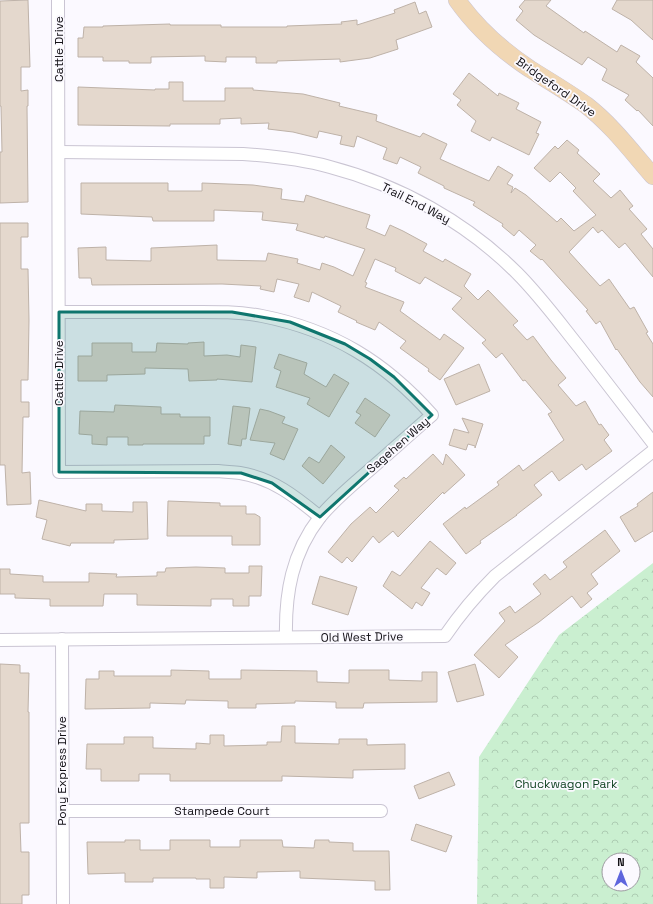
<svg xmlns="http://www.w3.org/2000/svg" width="653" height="904" font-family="'Space Grotesk',sans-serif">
  <defs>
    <pattern id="park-crowns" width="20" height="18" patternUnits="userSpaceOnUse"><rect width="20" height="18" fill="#caefd0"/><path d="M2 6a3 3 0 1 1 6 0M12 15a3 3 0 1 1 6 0" fill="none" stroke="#adccb2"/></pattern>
  </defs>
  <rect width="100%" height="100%" fill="#fbf9ff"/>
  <!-- park -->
  <path fill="url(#park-crowns)" fill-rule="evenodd" d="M653,563v341h-176l2,-147 80,-122zM609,860h24v24h-24z"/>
  <!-- building -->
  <g fill="#e4d8cd" stroke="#beb2a8">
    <path d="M28,0l2,67h-9v24l7,-1v16h-1l1,96 -28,1v-51h2l-1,-46h-1v-105z"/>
    <path d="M525,0h26l-5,6 38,27 1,-2 32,21 4,-7 19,11 -4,6 17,16v48l-15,-16 -1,1 -12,-11 4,-5 -27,-15 5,-11 -19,-12 -6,8 -48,-30 -18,-15 7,-9 -4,-4z"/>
    <path d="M617,0h36v40l-22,-20 -19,-11z"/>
    <path d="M415,2l4,12 7,-3 6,16 -36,13 2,9 -28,9 -30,4v-3l-63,2v2h-21v-6h-30v5l-21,-1v-5l-54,1v6h-22v-2h-26v-4h-25v-19h5l1,-11h19v-1l67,-2v1h51v2h66v-1l55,-2 -1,-2 16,-2v5l38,-12 -1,-3z"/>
    <path d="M469,73l29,23 1,-3 20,10 -3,6 25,13 -5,11 3,1 -10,21 -37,-18 -2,4 -19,-10 5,-10 -19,-16 4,-5 -8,-6z"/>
    <path d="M169,82h14v19h42v-13h28v2l50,4 37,9 -1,3 38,9 -1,6 44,16 3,-4 24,11 -7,15 49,22 9,-15 15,9 -6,9 6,3 -2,6 4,-5 11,7 31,27 4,-4 13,13 22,-16 -23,-24 3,-3 -16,-16 -10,10 -16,-14 21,-22 3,3 9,-9 12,10 -2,3 23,21 -7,7 18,17 9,-8 13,16 -4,3 18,20 -6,5 12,15v28l-28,-34 -6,5 -17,-18 -4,3 -5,-6 -24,25 31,34 9,-7 21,30 4,-2 14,25 -2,1 7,11v53l-13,-15 -23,-33 -1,1 -16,-29 -4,3 -10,-13 2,-1 -46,-51 -1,1 -11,-9 6,-6 -17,-15 -5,6 -12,-10 1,-2 -30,-19 2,-3 -31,-14v-2l-26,-13 3,-6 -21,-10 -3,7 -14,-5 4,-11 -30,-12 -3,11 -14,-3 2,-8 -23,-5 -2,7 -24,-6 -25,-3 1,-6 -28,1v-6l-21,1v5h-50v2l-92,-1v-38l77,3v-1h14z"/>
    <path d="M81,183h87v8h34v-8l51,2 29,4 -1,10 23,3 2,-7 64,20 -4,13 19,8 5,-11 13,6 24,13 -4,7 20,11 2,-3 26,15 -7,12 14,14 10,-10 30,31 -5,4 14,15 6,-4 18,24 15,18 -8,7 18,21 9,-5 14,24 2,-1 8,11 -5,5 8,11 -26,19 -4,-6 -23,17 -7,-10 -18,14 8,10 -26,20h1l-37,26 1,2 -15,11 -23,-30 22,-17 1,2 33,-24 -2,-3 22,-17 4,6 41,-31 -16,-26 4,-2 -27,-32 -2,1 -21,-28 -6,5 -14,-15 4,-3 -34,-31 10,-11 -37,-21 -5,7 -25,-13 1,-3 -21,-9 -10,23 2,1 -2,4 39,15 -4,9 40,29 4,-6 20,14 -24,32 -12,-9 1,-2 -29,-21 6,-7 -27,-19 -4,8 -19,-8 1,-1 -19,-9 3,-6 -29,-14 -3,10 -15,-5 5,-13 -22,-5 -3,13 -14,-3 1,-3 -39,-2 -130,1 -1,-7h-12l-1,-30 28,-1v13l45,1v-13l66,-3v15l49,1 2,-8 30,6 -1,4 23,7 2,-7 12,4 19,9 12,-27 -40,-13 -1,2 -28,-8 2,-6 -36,-4 1,-8 -49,-2v11h-61l-1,-4 -71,-3z"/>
    <path d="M0,223h28v14h-7v32h7l1,51 -1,60h-7v22h8v15h-6l-1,56 8,-1 1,32 -24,1 -2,-40h-5z"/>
    <path d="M204,342v14l23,-1 13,2 1,-12 15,2 -4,35 -35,-3v1l-28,1 -1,-12 -43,-1v6l-38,1v6h-29v-25h14v-13h40v9h24l1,-9 31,1v-1z"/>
    <path d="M279,354l28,9 -3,11 22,13 8,-13 15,9 -20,34 -22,-13 3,-6 -34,-11 5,-16 -7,-3z"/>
    <path d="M479,364l11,27 -34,14 -12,-26z"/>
    <path d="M365,398l25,17 -15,22 -20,-14 6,-8 -5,-3z"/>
    <path d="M115,405l46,2v7h19v3h30v19h-6v8h-61v1h-15v-8h-21v8l-15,-1v-9l-13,-1 1,-23 34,1z"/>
    <path d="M233,406l17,2 -4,31h-4l-1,7 -13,-2z"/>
    <path d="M260,409l9,2 16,6 -3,6 16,6 -14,31 -14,-6 5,-11 -25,-3z"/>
    <path d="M462,418l21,6 -8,24v-2l-7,-2 -2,6 -17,-5 5,-16 15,4z"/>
    <path d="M331,445l14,12 -22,27 -21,-18 7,-9 10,6z"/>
    <path d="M433,454l10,11 3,-11 19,21 -21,19 -1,-2 -45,45 -5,-6 -14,12 -6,-7 -21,26 -5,-5 -5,6 -14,-11 23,-28 19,-17 6,6 23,-23 -5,-4 10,-9 2,2z"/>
    <path d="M653,492v39l-18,11 -15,-25 18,-11 -1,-2z"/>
    <path d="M39,500l47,11v-7h16v7l31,1v-10h14l1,37 -34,1v3h-43l-1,3 -28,-7 5,-19 -11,-3z"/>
    <path d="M168,501l52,2v3h26v8h9l5,3v28h-28v-9h-65z"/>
    <path d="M605,530l15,21 -29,23 7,10 -11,9 5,6 -11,9 -9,-12 -33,26 -34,23 13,12 -19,21 -25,-23 31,-34 -6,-8 11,-7 5,7 26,-19 -8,-10 12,-10 5,6 17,-13 -4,-5z"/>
    <path d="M430,541l26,22 -10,12 -9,-7 -16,20 9,5 -8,13 -6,-4 -4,7 -29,-23 9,-15 8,5z"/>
    <path d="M249,566h13l-1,30h-12v10h-16v-7h-22v7l-74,-1v-11h-33l-1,12h-53v-7l-35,-1v-4h-15v-25h10v5l33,2v6h46v-9l28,1 -1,3 41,-1v-4h8l1,-4 30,-1 29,1v5h24z"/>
    <path d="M320,576l37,11 -9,28 -36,-11z"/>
    <path d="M0,664l20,1v8h9l-1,39h1v111h-9l1,29h8v43h-7v9h-22z"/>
    <path d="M475,664l9,31 -27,7 -9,-30z"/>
    <path d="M171,670l38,1v8h32v-9l76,1v11l32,1v-13h40v10l33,1v-9h15v30l-73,1 -1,5h-27v-6l-41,-1v2l-39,1v4h-28v-7l-42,-1 -1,4 -35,-1v5l-65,1 1,-30h13v-8h15v5h57z"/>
    <path d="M282,726h13v17l44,1v-5h28v6l38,-1v25l-52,1v8l-71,-2v5h-112v-7h-31v7h-38v-12h-15l1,-25h37v-7h29v11l43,1v-6l14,1v-9h14v11l43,-1v-3h14z"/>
    <path d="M449,772l6,13 -36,14 -5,-13z"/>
    <path d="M416,824l36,12 -6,16 -35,-12z"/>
    <path d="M125,840h15v10h30v-10h40v7h30v-7h42l1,7 31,1 1,-8h14v2l24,1v8h36l1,39h-15v-9l-75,-3v-7l-43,1v6l-33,-1v11h-14v-9h-14v-1h-43v4h-28v-9l-37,1 -1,-32h38z"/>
  </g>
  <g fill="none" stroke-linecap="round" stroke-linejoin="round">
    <defs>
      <g id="street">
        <path d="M58,0l1,472 159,-1c8,1 15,1 22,2 32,5 56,24 80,44"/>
        <path d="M59,152l184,2c29,2 58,5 87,13 69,18 136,55 187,106 23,23 42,49 62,74 25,32 49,64 74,96"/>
        <path d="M59,312c41,0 81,0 122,0 27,0 55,-1 81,4 71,14 123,46 170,99 -22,19 -44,39 -66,58 -16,14 -33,28 -46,44 -28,36 -35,76 -34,120"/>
        <path d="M62,639l1,265"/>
        <path d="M0,640l445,-4c15,-22 31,-41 50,-60l158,-125"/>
        <path d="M63,811h318"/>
      </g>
      <path id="secondary" d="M457,0c19,27 46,51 73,69 19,12 38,23 56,36 26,20 46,47 67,71"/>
    </defs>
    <!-- street casing -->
    <use href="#street" stroke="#cac5d3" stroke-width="14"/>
    <!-- secondary casing -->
    <use href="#secondary" stroke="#cac5d3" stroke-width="18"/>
    <!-- street -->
    <use href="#street" stroke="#fff" stroke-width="12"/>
    <!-- secondary -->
    <use href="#secondary" stroke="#f1d7b4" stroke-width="17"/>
  </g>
  <!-- marked area -->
  <path fill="#0f766e" fill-opacity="0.2" stroke="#0f766e" stroke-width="3" stroke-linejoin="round" d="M59,312h173l58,10 55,22 25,15 24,18 38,38 -112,102 -48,-34 -31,-10 -182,-1z"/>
  <g text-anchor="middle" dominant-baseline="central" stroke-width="3.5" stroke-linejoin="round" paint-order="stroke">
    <!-- street labels -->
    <g font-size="12" fill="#131116" stroke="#fbf9ff">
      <text transform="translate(59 49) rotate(-90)">Cattle Drive</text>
      <text transform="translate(556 87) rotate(35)">Bridgeford Drive</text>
      <text transform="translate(416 203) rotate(27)">Trail End Way</text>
      <text transform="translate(59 373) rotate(-90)">Cattle Drive</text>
      <text transform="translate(398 445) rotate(-41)">Sagehen Way</text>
      <text transform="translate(362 637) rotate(-1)">Old West Drive</text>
      <text transform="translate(62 771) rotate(-90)">Pony Express Drive</text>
      <text x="222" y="811">Stampede Court</text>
    </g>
    <!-- park labels -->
    <g font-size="12" fill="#124423" stroke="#fbf9ff">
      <text x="566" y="784">Chuckwagon Park</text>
    </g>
  </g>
  <!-- north arrow -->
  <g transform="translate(621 872)"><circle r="19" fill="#fbf9ff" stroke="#9e9ca2"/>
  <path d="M0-3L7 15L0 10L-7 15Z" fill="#5e65dd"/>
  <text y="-6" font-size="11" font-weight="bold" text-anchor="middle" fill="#131116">N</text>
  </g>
</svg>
